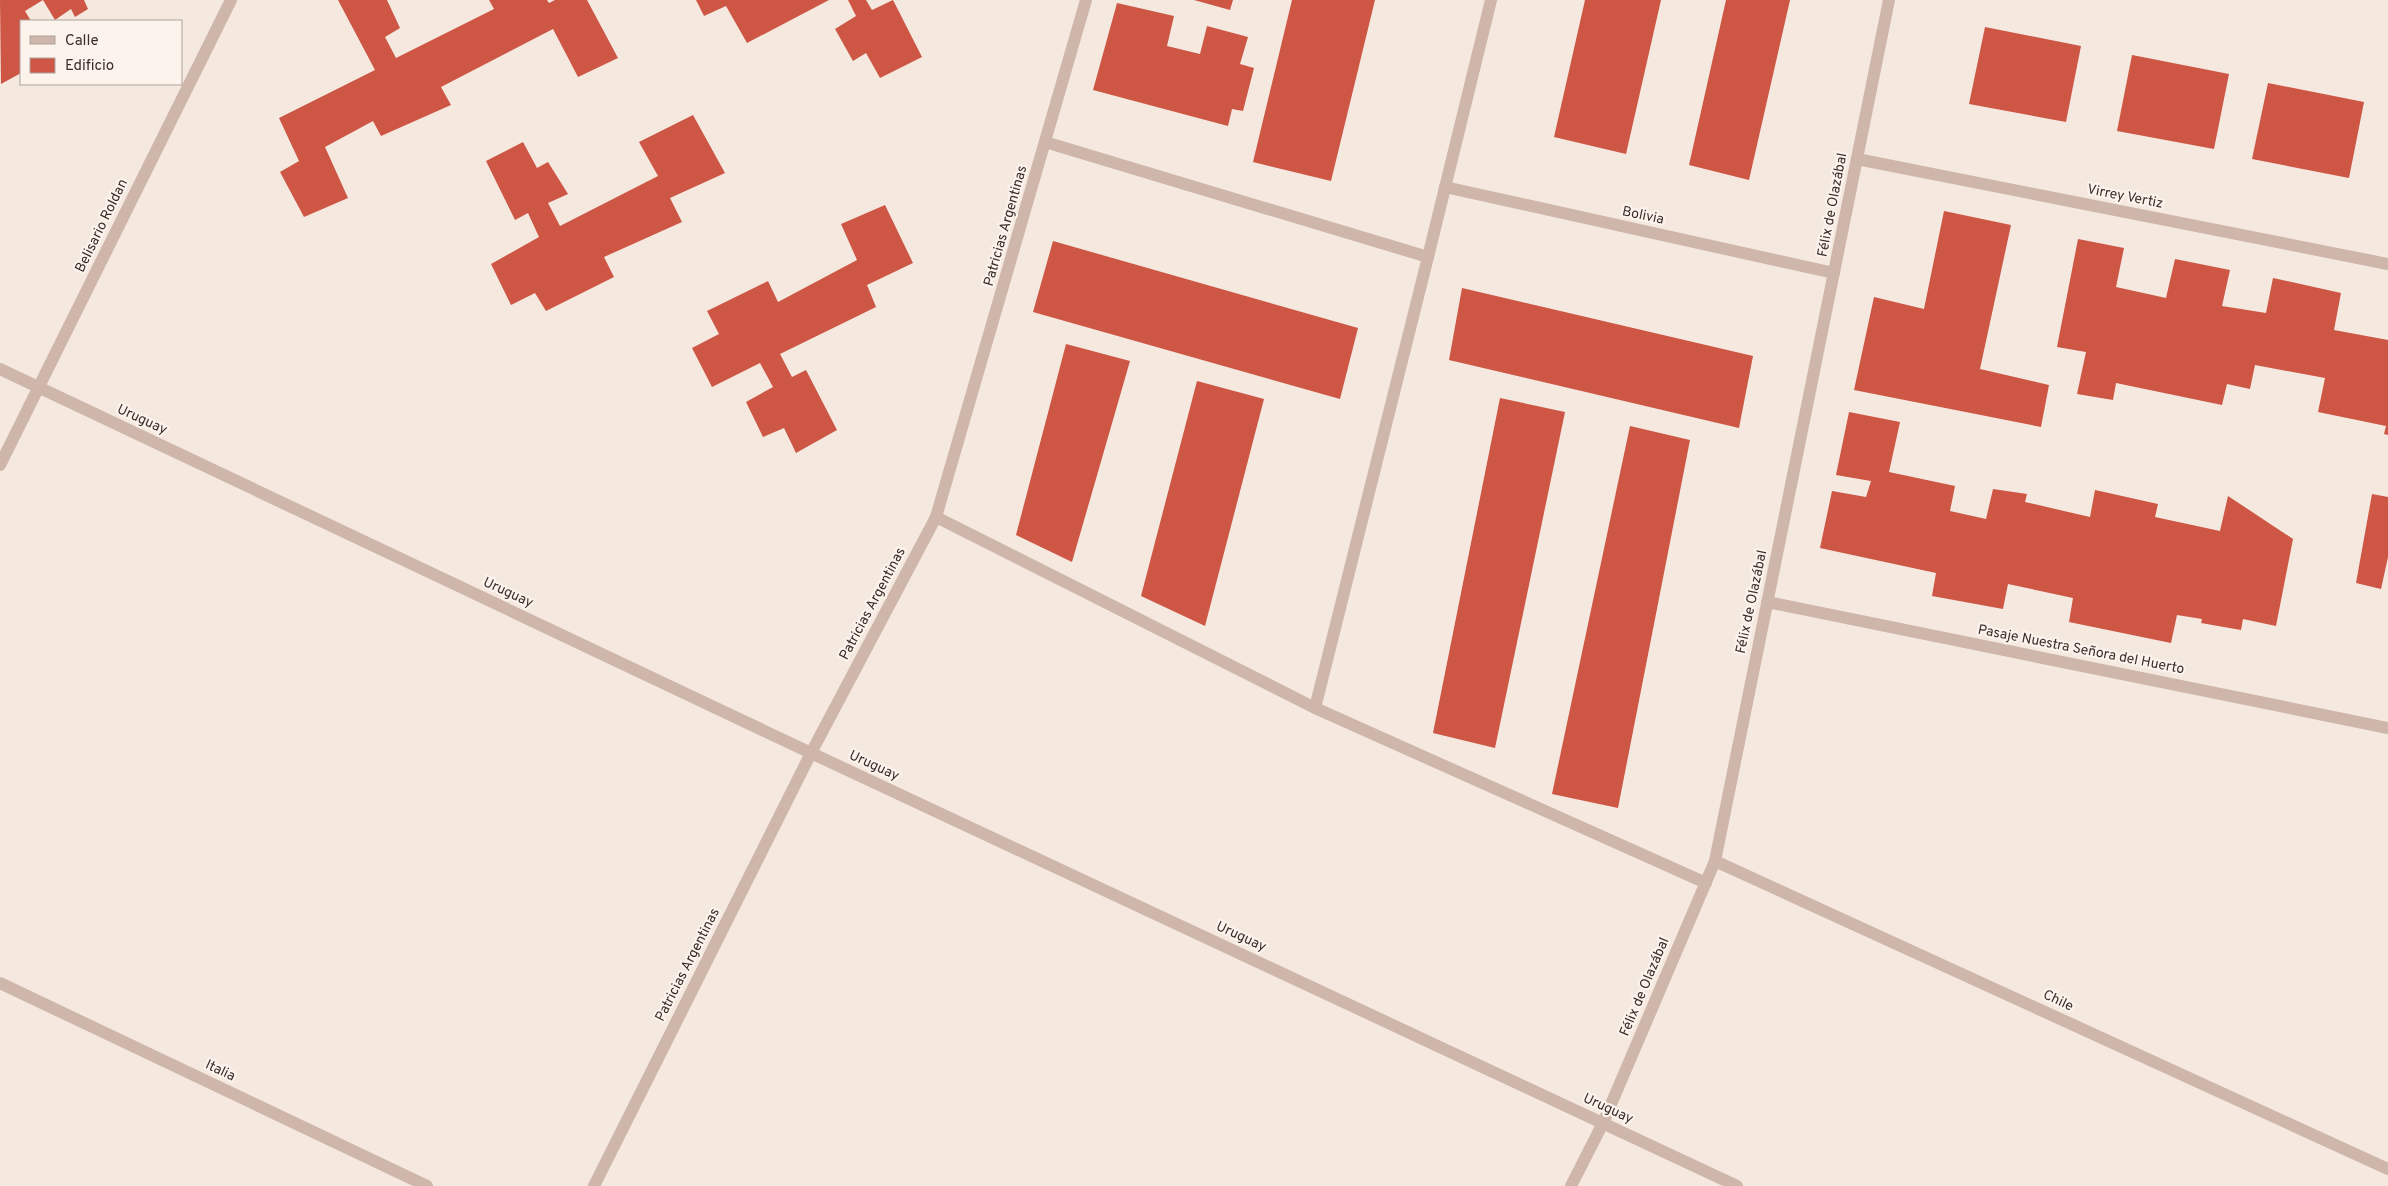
<svg xmlns="http://www.w3.org/2000/svg" width="2388" height="1186" font-family="Overpass,sans-serif">
  <rect width="100%" height="100%" fill="#f4e8df"/>
  <!-- building -->
  <g fill="#cd5645">
    <path d="M0,0h43l-18,11 6,10h-10v52l-20,11z"/>
    <path d="M43,0h41l4,9 -13,8 -4,-8 -16,11z"/>
    <path d="M338,0h49l13,28 -15,9 11,21 98,-49 -5,-9h58l2,3 6,-3h32l31,58 -40,19 -25,-48 -112,58 10,18 -70,31 -8,-15 -48,26 23,51 -44,19 -24,-45 19,-11 -20,-43 96,-48z"/>
    <path d="M696,0h133l-82,43 -21,-37 -22,10z"/>
    <path d="M848,0h18l6,10 21,-10 29,57 -42,21 -14,-25 -13,8 -18,-32 21,-13z"/>
    <path d="M1194,0h39l-3,10z"/>
    <path d="M1292,0h83l-44,181 -78,-19z"/>
    <path d="M1585,0h76l-35,154 -72,-17z"/>
    <path d="M1726,0h64l-41,180 -60,-15z"/>
    <path d="M1117,3l57,13 -7,30 33,8 7,-28 41,11 -8,27 14,4 -11,43 -11,-2 -4,17 -135,-36z"/>
    <path d="M1985,27l96,19 -15,76 -97,-18z"/>
    <path d="M2132,55l97,19 -15,75 -97,-18z"/>
    <path d="M2268,83l96,19 -15,76 -97,-19z"/>
    <path d="M693,115l32,58 -55,25 12,24 -78,35 10,20 -68,34 -11,-18 -24,12 -20,-41 48,-27 -11,-24 -13,7 -29,-59 37,-19 14,26 11,-6 20,32 -20,9 12,23 98,-50 -19,-34z"/>
    <path d="M885,205l28,58 -46,22 9,22 -96,47 12,23 14,-7 31,60 -41,23 -12,-25 -21,9 -17,-35 27,-15 -13,-24 -48,24 -20,-39 27,-14 -12,-23 61,-30 10,21 79,-42 -16,-36z"/>
    <path d="M1944,211l67,14 -31,144 69,16 -8,42 -187,-37 20,-93 50,12z"/>
    <path d="M2078,239l46,9 -8,39 50,11 9,-39 55,11 -8,36 44,7 7,-35 68,15 -7,37 54,10v95l-4,-1 2,-8 -68,-14 7,-34 -70,-13 -5,24 -23,-5 -5,21 -106,-22 -3,17 -36,-6 9,-42 -29,-5z"/>
    <path d="M1053,241l305,87 -18,71 -307,-87z"/>
    <path d="M1462,288l291,68 -14,72 -290,-68z"/>
    <path d="M1066,344l64,17 -58,201 -56,-27z"/>
    <path d="M1197,381l67,18 -59,227 -64,-30z"/>
    <path d="M1500,398l65,14 -70,336 -62,-15z"/>
    <path d="M1849,412l51,10 -11,50 66,14 -5,25 36,8 7,-30 34,5 -2,8 65,15 5,-27 63,14 -3,13 65,14 8,-35 65,43 -17,87 -33,-7 -2,11 -40,-7 1,-4 -25,-4 -6,28 -102,-21 4,-24 -65,-14 -5,25 -71,-13 4,-23 -116,-25 12,-57 34,6 5,-16 -35,-6z"/>
    <path d="M1630,426l60,14 -72,368 -66,-14z"/>
    <path d="M2372,494l16,3v60l-7,32 -25,-6z"/>
  </g>
  <g fill="none" stroke-linecap="round" stroke-linejoin="round">
    <!-- minor -->
    <g stroke="#ceb6aa" stroke-width="12">
      <path d="M1045,142l383,115 63,-257"/>
      <path d="M1857,159l531,105"/>
      <path d="M1445,187l389,86"/>
      <path d="M0,369l811,384 926,433"/>
      <path d="M0,465l231,-465"/>
      <path d="M936,517l379,191 391,175"/>
      <path d="M1767,602l621,126"/>
      <path d="M1315,708l113,-451"/>
      <path d="M1715,861l673,308"/>
      <path d="M0,983l427,203"/>
      <path d="M594,1186l217,-433 125,-236 150,-517"/>
      <path d="M1571,1186l32,-63 112,-262 174,-861"/>
    </g>
  </g>
  <g text-anchor="middle" dominant-baseline="central" stroke-width="4.5" stroke-linejoin="round" paint-order="stroke">
    <!-- street labels -->
    <g font-size="14" fill="#3b2d2a" stroke="#fbf3ec">
      <text transform="translate(2125 197) rotate(11)">Virrey Vertiz</text>
      <text transform="translate(1833 205) rotate(-79)">Félix de Olazábal</text>
      <text transform="translate(1643 216) rotate(12)">Bolivia</text>
      <text transform="translate(102 226) rotate(-64)">Belisario Roldan</text>
      <text transform="translate(1006 226) rotate(-74)">Patricias Argentinas</text>
      <text transform="translate(142 420) rotate(25)">Uruguay</text>
      <text transform="translate(508 593) rotate(25)">Uruguay</text>
      <text transform="translate(1752 602) rotate(-78)">Félix de Olazábal</text>
      <text transform="translate(873 604) rotate(-62)">Patricias Argentinas</text>
      <text transform="translate(2081 650) rotate(11)">Pasaje Nuestra Señora del Huerto</text>
      <text transform="translate(874 766) rotate(25)">Uruguay</text>
      <text transform="translate(1241 937) rotate(25)">Uruguay</text>
      <text transform="translate(688 965) rotate(-63)">Patricias Argentinas</text>
      <text transform="translate(1645 987) rotate(-67)">Félix de Olazábal</text>
      <text transform="translate(2058 1001) rotate(25)">Chile</text>
      <text transform="translate(220 1071) rotate(25)">Italia</text>
      <text transform="translate(1608 1109) rotate(25)">Uruguay</text>
    </g>
  </g>
  <!-- legend -->
  <rect x="20" y="20" width="162" height="65" fill="#fbf3ec" stroke="#aea49e"/>
  <rect x="30" y="36" width="25" height="8" fill="#ceb6aa" stroke="#aea49e"/>
  <text x="65" y="45" font-size="15" fill="#3b2d2a">Calle</text>
  <rect x="30" y="58" width="25" height="15" fill="#cd5645" stroke="#aea49e"/>
  <text x="65" y="70" font-size="15" fill="#3b2d2a">Edificio</text>
</svg>
